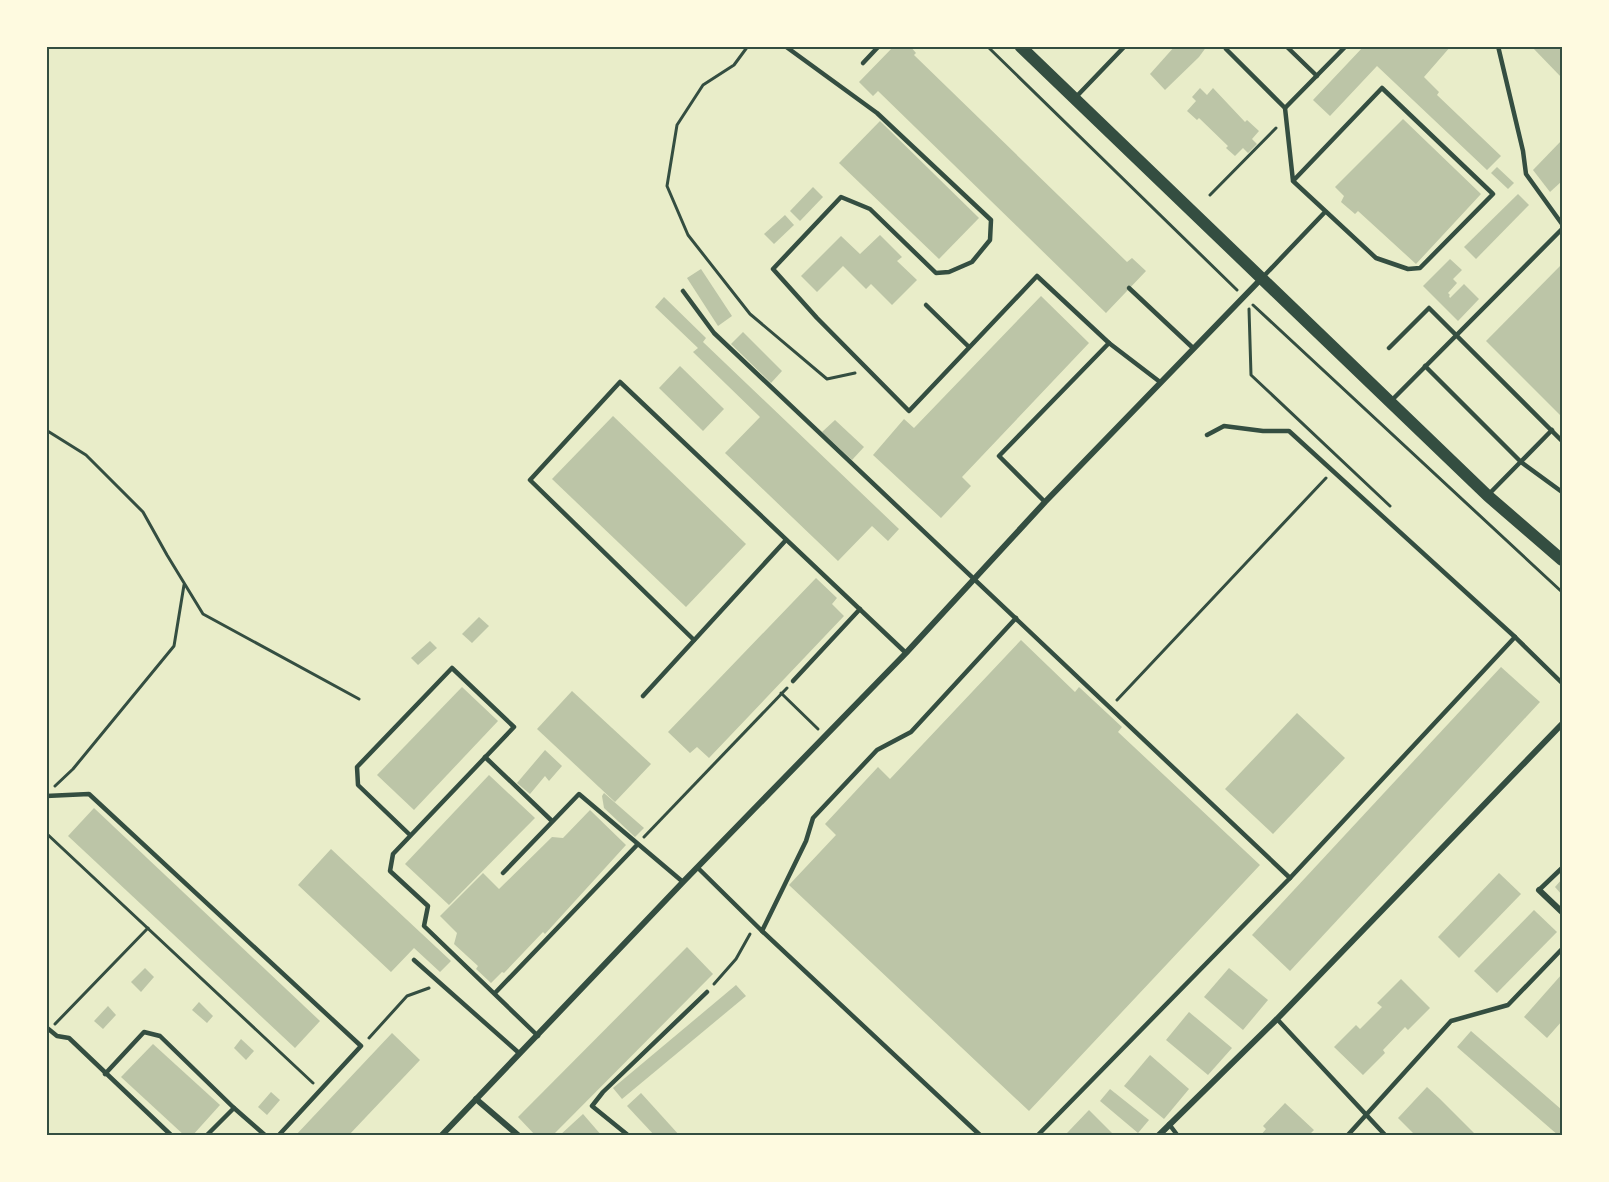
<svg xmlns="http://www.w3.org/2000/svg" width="1609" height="1182" font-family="Roboto,sans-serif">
  <rect width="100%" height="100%" fill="#e9edc9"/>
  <!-- building -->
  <g fill="#bcc5a7">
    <path d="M894,46h16l6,7 -2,2 213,207 5,-4 14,13 -40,42 -228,-222 -5,5 -14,-14z"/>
    <path d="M1175,46h32l-8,11 -34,33 -15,-16z"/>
    <path d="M1364,46h87l-27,31 15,15 -2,3 64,61 -14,14 -110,-104 -47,50 -17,-16z"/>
    <path d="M1531,46h31v32z"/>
    <path d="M1200,88l7,7 6,-7 32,34 2,-2 12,11 -7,8 5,5 -9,9 -5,-5 -8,8 -9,-8 2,-2 -29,-28 -2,2 -10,-9 9,-10 -4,-4z"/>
    <path d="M1403,119l78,75 -65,70 -58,-53 -3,3 -14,-12 3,-6 -9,-9z"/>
    <path d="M880,121l99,97 -40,41 -100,-96z"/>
    <path d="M1562,140v41l-12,11 -17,-22z"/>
    <path d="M1497,167l17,16 -6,6 -17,-16z"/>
    <path d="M813,187l10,10 -23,24 -10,-10z"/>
    <path d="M1518,194l11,11 -53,54 -12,-12z"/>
    <path d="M785,215l9,10 -20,19 -10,-10z"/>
    <path d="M880,235l22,22 -5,4 20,19 -25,25 -21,-21 -5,5 -23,-23 -26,26 -16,-16 40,-40 19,18z"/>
    <path d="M1450,259l12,11 -9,9 4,4 -9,10 2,2 -1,1 1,2 14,-14 15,15 -21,22 -35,-35z"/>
    <path d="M1562,264v153l-76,-76z"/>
    <path d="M701,269l31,47 -14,10 -31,-48z"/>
    <path d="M1041,296l48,47 -127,134 9,9 -30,32 -68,-63 31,-36 10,9z"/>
    <path d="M664,297l42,41 -3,4 196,187 -11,12 -16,-15 -34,35 -113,-108 35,-36 -67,-65 5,-4 -43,-41z"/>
    <path d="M743,332l39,39 -11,12 -40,-39z"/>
    <path d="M680,366l44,43 -21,22 -44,-43z"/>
    <path d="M613,416l133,128 -60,63 -134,-128z"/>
    <path d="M835,420l29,27 -12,13 -30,-28z"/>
    <path d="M816,578l21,20 -5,6 12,12 -135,142 -12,-11 -7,6 -22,-21z"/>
    <path d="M479,617l10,9 -17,17 -10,-9z"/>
    <path d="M1021,640l54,52 4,-5 43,40 -4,5 142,133 -231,246 -240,-226 47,-50 -11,-11 53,-57 12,12z"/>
    <path d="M430,641l7,7 -19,17 -7,-7z"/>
    <path d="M1501,667l39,35 -250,269 -38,-36z"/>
    <path d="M462,687l36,34 -84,89 -37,-35z"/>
    <path d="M572,691l79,73 -36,38 -78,-73z"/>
    <path d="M1297,713l48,45 -72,76 -48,-45z"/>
    <path d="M545,750l17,16 -13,15 -4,-5 -15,18 -13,-11z"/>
    <path d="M489,775l46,43 -86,87 -44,-41z"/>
    <path d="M604,793l40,35 -9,9 -31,-29 -2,-12z"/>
    <path d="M94,808l226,213 -25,27 -227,-212z"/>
    <path d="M590,810l36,35 -81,89 -2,-2 -39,41 -2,-1 -11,11 -15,-14 2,-3 -24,-22 3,-11 -17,-17 43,-43 16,16 53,-52 11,1z"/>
    <path d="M331,849l120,112 -11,11 -26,-24 -23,24 -93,-87z"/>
    <path d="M1499,873l22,21 -62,64 -21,-21z"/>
    <path d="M1562,879v16l-7,-8z"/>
    <path d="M1534,910l23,22 -60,61 -23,-22z"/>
    <path d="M687,947l26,27 -161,162h-16l-18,-19z"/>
    <path d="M145,968l9,9 -13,15 -10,-10z"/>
    <path d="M1229,968l39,32 -25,30 -39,-33z"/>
    <path d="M1562,974v47l-15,17 -23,-21z"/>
    <path d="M1401,979l29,29 -22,22 -3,-3 -22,23 2,3 -22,22 -29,-28 22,-22 4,4 22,-22 -5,-4z"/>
    <path d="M736,985l10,11 -124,103 -9,-11z"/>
    <path d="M199,1002l14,14 -6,7 -15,-13z"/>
    <path d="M108,1006l8,9 -13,14 -9,-8z"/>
    <path d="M1189,1012l43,36 -24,27 -42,-35z"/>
    <path d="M1471,1031l91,79v26h-3l-102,-89z"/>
    <path d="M392,1033l28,27 -72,76h-53z"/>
    <path d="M241,1039l13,12 -8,9 -12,-12z"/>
    <path d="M153,1044l67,61 -28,31h-7l-64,-59z"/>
    <path d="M1150,1055l39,34 -25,30 -40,-33z"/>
    <path d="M1427,1087l13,12 37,37h-61l-18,-18z"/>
    <path d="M1110,1089l39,31 -11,13 -38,-32z"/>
    <path d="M271,1092l9,8 -13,15 -9,-8z"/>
    <path d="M641,1093l39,43h-25l-28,-30z"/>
    <path d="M1285,1103l29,27 -6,6h-48l6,-7 -3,-3z"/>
    <path d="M1089,1110l26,26h-45l-3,-3z"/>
    <path d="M583,1114l19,22h-43z"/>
  </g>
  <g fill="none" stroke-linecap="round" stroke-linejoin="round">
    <!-- path -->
    <g stroke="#344e41" stroke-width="3">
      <path d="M748,46l-14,19 -31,20 -26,40 -10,61 21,49 62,79 77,65 28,-6"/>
      <path d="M987,46l250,244"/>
      <path d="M1210,195l66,-67"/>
      <path d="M1253,305l309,287"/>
      <path d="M1249,309l2,66 139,131"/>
      <path d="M46,430l40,25 57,57 24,43 36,59 156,85"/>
      <path d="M781,693l37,36"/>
      <path d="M1117,700l209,-222"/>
      <path d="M55,786l18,-17 101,-123 10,-61"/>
      <path d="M46,833l267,250"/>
      <path d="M644,837l143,-149"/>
      <path d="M714,984l22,-25 14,-25"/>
      <path d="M55,1024l93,-96"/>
      <path d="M369,1038l38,-42 22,-8"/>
    </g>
    <!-- service -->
    <g stroke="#344e41" stroke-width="4.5">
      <path d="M785,46l92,67 114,107 -1,20 -18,22 -23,10 -13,1 -66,-64 -29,-12 -68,72 44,49 92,93 128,-135 72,67 -110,113 46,46"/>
      <path d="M1286,46l31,30"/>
      <path d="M1498,46l25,105 3,23 36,50"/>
      <path d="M1226,49l59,59 8,73 83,77 32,11 12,-1 73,-74 -111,-106 -89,93"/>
      <path d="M863,63l16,-17"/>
      <path d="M1076,97l49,-51"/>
      <path d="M1285,108l61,-62"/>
      <path d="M1263,277l62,-65"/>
      <path d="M1129,288l64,60"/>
      <path d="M683,291l31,42 576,545 -253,258"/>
      <path d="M926,305l43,42"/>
      <path d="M1109,343l51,39"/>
      <path d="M1389,348l40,-40 133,133"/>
      <path d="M1425,366l96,96 41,30"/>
      <path d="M1392,400l170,-171"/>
      <path d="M1207,435l17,-9 39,5h26l226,206"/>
      <path d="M1489,494l63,-64"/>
      <path d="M694,640l-164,-160 90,-98 286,271"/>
      <path d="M793,681l67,-72"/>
      <path d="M643,696l143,-156"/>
      <path d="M485,757l67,64"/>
      <path d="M46,796l43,-2 272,252 -83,90"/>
      <path d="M410,835l-52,-50 -1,-18 95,-99 62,59 -121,127 -3,17 38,35 -4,20 114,110"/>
      <path d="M698,868l64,63 44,-90 7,-23 64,-68 34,-18 105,-114"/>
      <path d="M503,873l76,-79 104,88"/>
      <path d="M1290,878l225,-241 47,46"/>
      <path d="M1539,890l23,-22"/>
      <path d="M762,931l219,205"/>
      <path d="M414,960l105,93"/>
      <path d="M495,993l142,-148"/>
      <path d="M1277,1019l109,117"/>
      <path d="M46,1027l11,9 12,2 103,98"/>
      <path d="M105,1074l39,-42 16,4 74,72 32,28"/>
      <path d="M1169,1124l9,12"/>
      <path d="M206,1136l28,-28"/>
      <path d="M629,1136l-37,-30 11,-14 104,-100"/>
      <path d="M1347,1136l104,-115 57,-16 54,-56"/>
    </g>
    <!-- minor -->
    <g stroke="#344e41" stroke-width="6">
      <path d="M1539,890l23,22"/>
      <path d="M476,1099l43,37"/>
      <path d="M441,1136l242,-254 223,-229 139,-151 216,-223"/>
      <path d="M1158,1136l119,-117 285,-295"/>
    </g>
    <!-- secondary -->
    <path stroke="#344e41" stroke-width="12" d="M1020,46l468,450 74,64"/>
  </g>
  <!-- border -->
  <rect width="1609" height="1182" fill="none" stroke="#fefae0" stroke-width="96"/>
  <rect x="48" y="48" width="1513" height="1086" fill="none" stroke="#344e41" stroke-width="2"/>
</svg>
